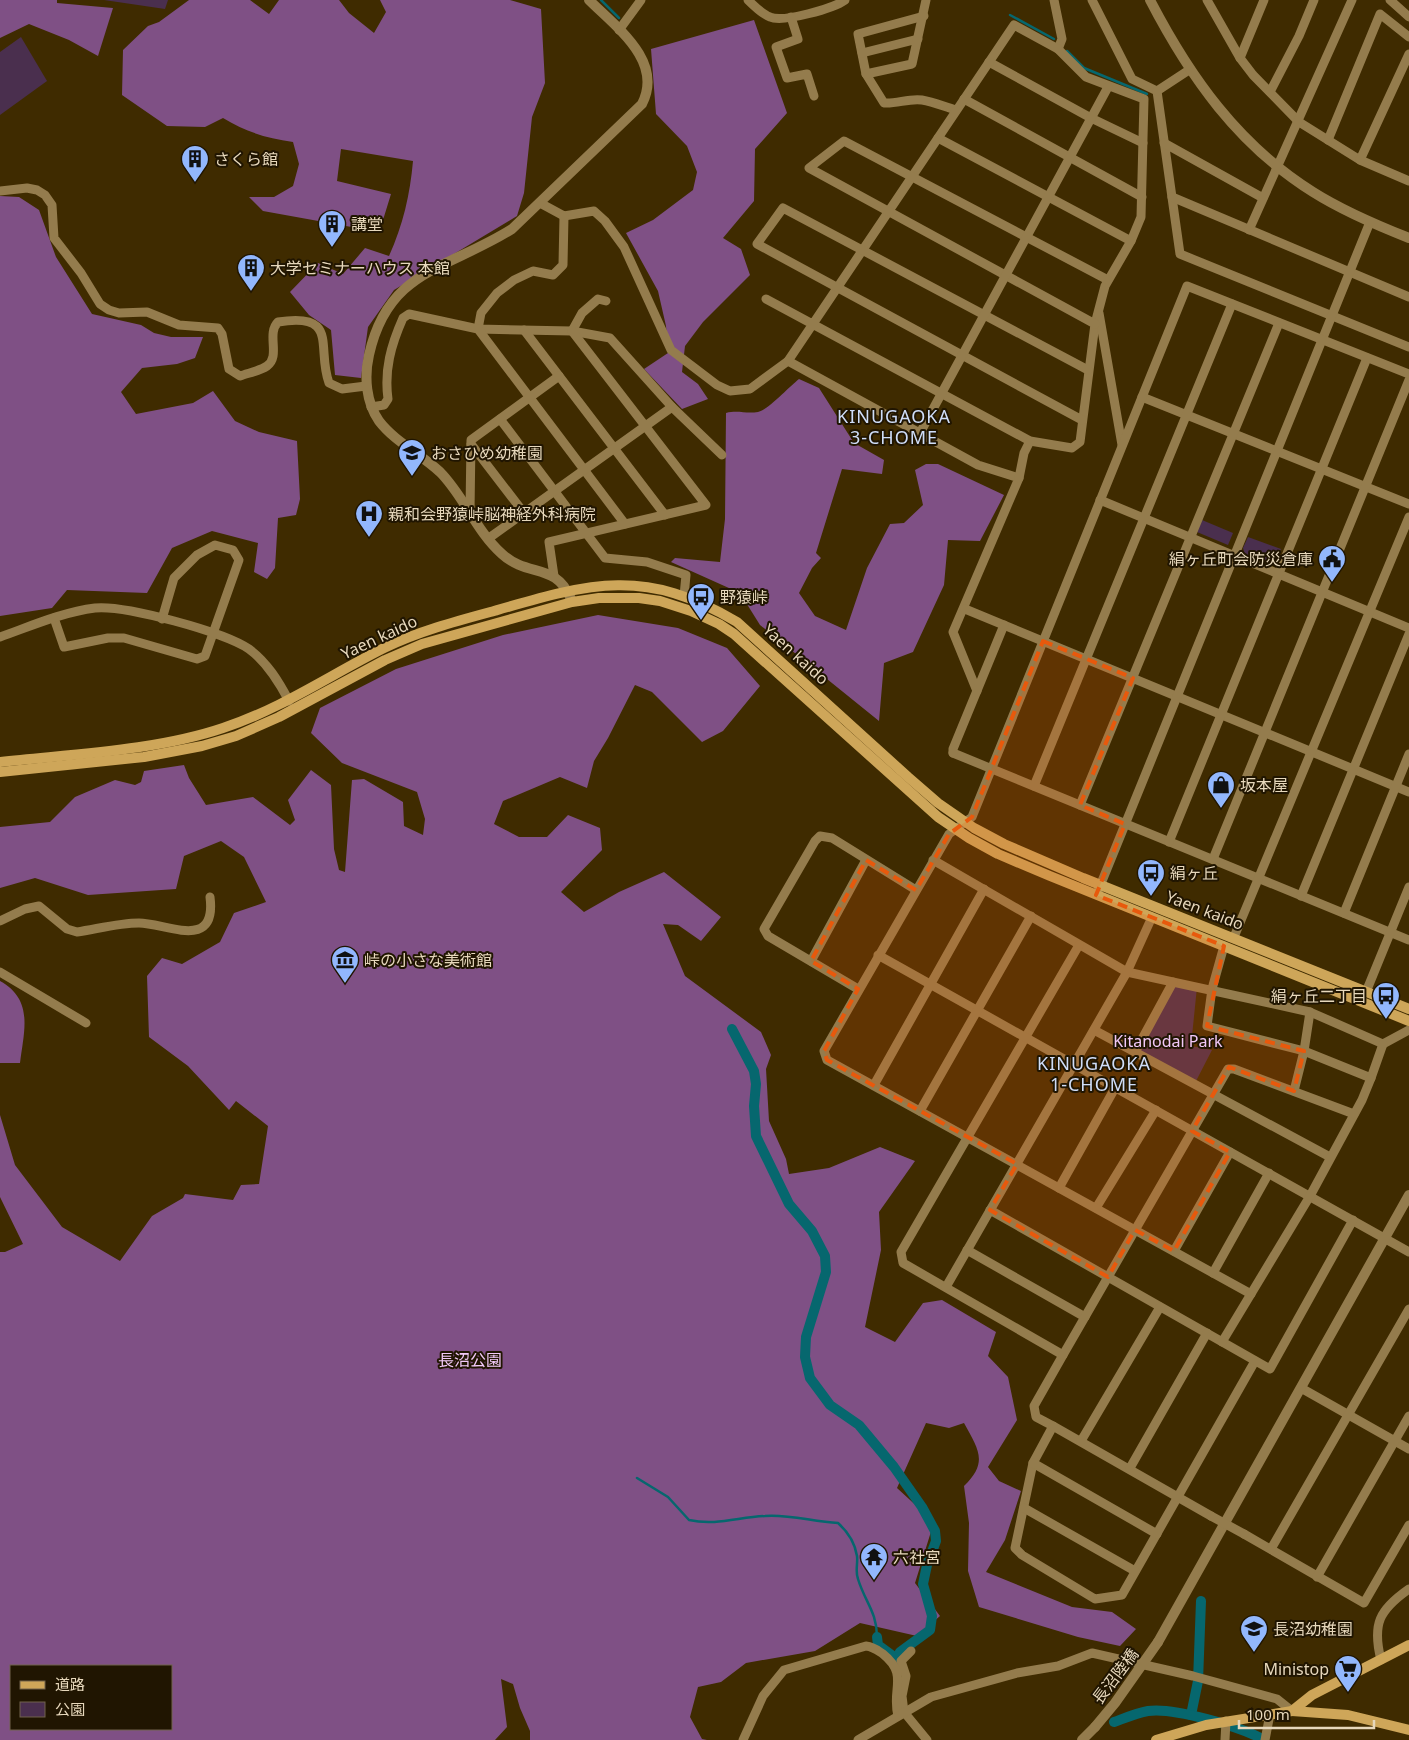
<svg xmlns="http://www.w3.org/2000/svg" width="1409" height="1740" font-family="'Noto Sans','Noto Sans JP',sans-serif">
  <rect width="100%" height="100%" fill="#3f2b00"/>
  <!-- green -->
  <g fill="#4a2f4e">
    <path d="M104,0h64l-3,9z"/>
    <path d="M21,37l26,44 -47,34v-63z"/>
    <path d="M1202,520l31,13 -5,12 -31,-13z"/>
    <path d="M1248,537l33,12 -8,16 -28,-10 -2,-7z"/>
    <path d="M1173,982l24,5 -6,59 21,4 -17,33 -60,-31z"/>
  </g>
  <!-- forest -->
  <g fill="#7f5085" fill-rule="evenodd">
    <path d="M0,0h57v3l56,5 -15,48 -29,-16 -40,-16 -29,14z"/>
    <path d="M189,0h61l19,14 10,-14h60l10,13 25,20 12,-21 -6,-12h130l31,9 4,74 -13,34 -8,76 -7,23 -123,74 -26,37 -7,51 -26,-3 -4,-45 -22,-15 -19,-23 28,-29 25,11 22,-26 24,8c14,-31 21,-61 24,-95l-72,-12 -4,32 54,13 -8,26 -26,8 -94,-17 -14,-14h25l19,-11 6,-22 -6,-22c-27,-4 -47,-10 -70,-24l-18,9 -38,-1 -45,-31 1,-45 25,-24 11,-4z"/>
    <path d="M754,20l33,93 -32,36 -1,52 -31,37 18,11 9,26 -47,47 -18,24 -3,26 16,12 10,15 -26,10 -38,-40 24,-16 -2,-27 -8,-35 -32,-58 27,-13 40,-30 4,-18 -10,-26 -31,-32 -5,-65z"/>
    <path d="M0,196l19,1 20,13 17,47 36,57 49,11 13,8 17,4h32l-8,21 -18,6 -35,4 -21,24 15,22 57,-11 20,-12 22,30 24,11 38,9 3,58 -4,16 -18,3 -3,50 -8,11 -13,-7 4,-29 -46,-12 -40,17 -25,45 -80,-3 -15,18 -52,8z"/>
    <path d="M799,379l20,9 35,55 30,17 -2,14 -40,-5 -26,84 5,5 -9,10 -13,25 16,23 31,14 21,-62 23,-44 14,-1 19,-18 -8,-35 11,-6h12l66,31 -24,46 -32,-1 -4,45 -31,67 -29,11 -5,58 -119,-96 -20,-32 -69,-31 4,-4 45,4 5,-43 1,-106c12,-3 20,1 32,-1 10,-2 32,-26 41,-33z"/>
    <path d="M598,615l80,13 49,20 33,38 -37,45 -21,11 -50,-50 -17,-7 -27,53 -14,23 -7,27 -27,-11 -57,24 -9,23 25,13h28l21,-22 32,13 2,22 -41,42 23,20 35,-20 45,-20 57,45 -20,24 -23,-16 -15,-1 22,52 76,56 10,23 -5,14 3,52 17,38 3,15 40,-6 51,-21 35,14 -36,51 2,38 -16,77 30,15 28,-39 19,-3 54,32 -8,24 20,21 9,43 -29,47 11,14 22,10 -16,49 -19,32 86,35 40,5 24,17 -16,17 -42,-9 -99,-30 -11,-36 1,-48 -5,-37c25,-24 14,-37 0,-63l-15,5 -23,-5 -29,65 37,34 -19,61 25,33 -23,20 -57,-13 -45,28 -69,12 -25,19 -23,5 -8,30 12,22 5,1h-177v-9l-10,-23 -7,-24 -12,-5 6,48 -12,13h-495v-488h5l18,-8 -23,-47v-82l15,50 47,62 58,34 32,-45 31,-18 2,-4 48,6 8,-15 18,-1 9,-58 -32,-25 -7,9 -41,-44 -39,-29 -2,-61 15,-18 20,6 38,-22 14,-29 32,-11 -22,-45 -23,-16 -37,15 -8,33 -88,6 -53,-17 -35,10v-61l50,-5 25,-25 40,-17 20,5 6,-3 3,-11 40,-6 5,13 17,27 47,-8 37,28 5,-5 -7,-20 23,-30 20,15 3,64 5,21 6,2 7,-92 12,-1 39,23 1,24 19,9 2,-16 -8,-27 -75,-29 -31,-30 9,-25 76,-39 107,-34zM11,1666h160v63h-160z"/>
    <path d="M0,981c34,19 24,49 20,82h-20z"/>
  </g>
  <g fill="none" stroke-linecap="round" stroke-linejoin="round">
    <!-- stream -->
    <g stroke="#06676e" stroke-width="2.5">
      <path d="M601,0l18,18"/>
      <path d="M1010,15l44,24"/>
      <path d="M1067,51l17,17 63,26"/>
      <path d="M637,1478l31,19 21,23c27,6 50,-3 76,-4 25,-2 48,6 73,7 9,8 17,20 19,33 1,8 -2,15 1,23 7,23 19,33 19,58"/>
    </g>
    <!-- canal -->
    <g stroke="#06676e" stroke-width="10">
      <path d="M732,1029l22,42 2,13 -2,22 2,30 33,68 23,27 13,25 1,16 -20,65 -1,20 5,21 20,27 29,20 35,42 28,40 13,24 1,10 -9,24 -4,19 9,32 -2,14 -30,22 -3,7"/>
      <path d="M877,1637l1,8 19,14 2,5"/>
      <path d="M1191,1715l7,-34 3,-80"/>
      <path d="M1114,1722c11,-4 23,-9 34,-11 25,-4 94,16 116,29"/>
    </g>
    <!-- minor -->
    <g stroke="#947c4d" stroke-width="9">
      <path d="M748,0c6,6 14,14 22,17 13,6 64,-9 75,-17"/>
      <path d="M1054,0l8,39 -4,10"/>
      <path d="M1092,0l40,79 25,12 23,163 229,93"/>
      <path d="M1207,0l33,58 13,17 46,47 61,38 49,21"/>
      <path d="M1390,0l19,17"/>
      <path d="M924,16l-66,18 8,40 18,29c13,1 25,-5 38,-3 12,2 23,7 34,10"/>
      <path d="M791,17l7,22 -22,8 11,31 20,-4 7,22"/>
      <path d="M619,30l22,-30"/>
      <path d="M862,53l56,-14"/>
      <path d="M1240,58l24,-58"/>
      <path d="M989,62l102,56 52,25"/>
      <path d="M866,74l46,-10 14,-64"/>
      <path d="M1157,91l32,-21"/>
      <path d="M1270,92l29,-56 15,-36"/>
      <path d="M964,99l178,98"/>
      <path d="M938,138l193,103"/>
      <path d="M1328,140l52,-126 29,23"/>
      <path d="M1164,143l99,55"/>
      <path d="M1360,160l49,-106"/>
      <path d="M0,191l27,-3 10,2 8,5 7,10 2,33 27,35 19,31 9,6 10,3 28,-1 32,13 39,3 4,6 7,35 11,7c8,-3 20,-5 27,-10 14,-10 -1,-32 11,-44 62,-10 38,26 51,61l13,6 24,-3"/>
      <path d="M1172,197l237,100"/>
      <path d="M540,203l24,13 30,-5 11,10 19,26 47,103 46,35 13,6 20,-2 38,-28 226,-336 44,24 28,28 58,22 -3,118 -10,24 -26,45 -10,38 -15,118 -8,6 -42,-7 -264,-142"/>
      <path d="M564,216l-1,49 -10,10 -20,-4 -19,9 -17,13 -16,20 -3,16 94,2 38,7 62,69 50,48"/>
      <path d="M1249,230l103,-230"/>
      <path d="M1099,313l23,132"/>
      <path d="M1095,324l-286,-156 35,-27 264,139"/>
      <path d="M524,330l141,185"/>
      <path d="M572,331l10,-18 16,-14 8,2"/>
      <path d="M788,361l190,104 41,13 -66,154 24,59"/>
      <path d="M1142,397l267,107"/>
      <path d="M371,407l13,-2 4,-6c-4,-29 3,-54 15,-81l6,-4 69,15 147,195"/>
      <path d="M500,419l105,139 42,4 39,13 -2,21"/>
      <path d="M1082,420l-325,-176 26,-36 305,162"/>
      <path d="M920,433l188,-346"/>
      <path d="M471,444l53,69"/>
      <path d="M1019,478l5,-25 6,-12"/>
      <path d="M1100,500l309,128"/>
      <path d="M470,512l1,-72 88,-64"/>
      <path d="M489,538l183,-131"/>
      <path d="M554,576l-5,-34 157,-37 -134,-174"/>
      <path d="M965,609l444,183"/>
      <path d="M54,618l10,29 44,-9h16l73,21 8,-3 34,-96 -6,-10 -18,-5 -18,10 -23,23 -12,41"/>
      <path d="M0,637c31,-11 63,-25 95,-29 30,-3 130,24 154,41 18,13 30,33 40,52"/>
      <path d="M953,753l456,187"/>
      <path d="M953,753v-4l51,-124"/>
      <path d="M1034,786l198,-482"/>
      <path d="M1080,805l199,-482"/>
      <path d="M1169,842l198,-484"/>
      <path d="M1213,859l196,-479"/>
      <path d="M933,860l194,112 183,40 73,32 26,-14"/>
      <path d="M1098,891l272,-669"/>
      <path d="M1301,896l108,-262"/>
      <path d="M1344,913l65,-159"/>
      <path d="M0,921l25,-12 14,-3 28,23 10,3c20,-3 42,-9 62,-9 27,0 78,29 71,-26"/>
      <path d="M1234,937l175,-420"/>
      <path d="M1079,945l-178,307 2,11 160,92 -29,51 2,11 17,9 -20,37 -18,85 7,7 73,44 27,-4 133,-234"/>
      <path d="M1224,946l-12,43 -5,37 97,25 67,27 12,-34"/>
      <path d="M878,955l531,297"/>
      <path d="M811,961l55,-101"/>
      <path d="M0,972l86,51"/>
      <path d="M858,989l-90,-53 -4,-7 51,-88 5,-5 12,2 84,52"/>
      <path d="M1366,992l43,-105"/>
      <path d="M1094,1030l236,127"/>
      <path d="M1135,1052l38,-70"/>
      <path d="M874,1085l110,-196"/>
      <path d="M1294,1091l10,-40 6,-39"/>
      <path d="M920,1111l111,-195"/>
      <path d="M1059,1188l56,-100"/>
      <path d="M1096,1208l60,-98"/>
      <path d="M990,1210l280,159 83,-149"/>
      <path d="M967,1250l118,67"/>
      <path d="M1174,1251l56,-99"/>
      <path d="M1213,1273l56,-100"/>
      <path d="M946,1287l181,-315 25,-55"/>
      <path d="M1251,1294l-424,-234 -3,-9 125,-217 23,-17 215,-531 222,88"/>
      <path d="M1222,1342l88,-146 52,-96 9,-22"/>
      <path d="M1063,1355l165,-286h6l120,45"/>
      <path d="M1301,1388l108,61"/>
      <path d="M1053,1426l158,90"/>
      <path d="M1081,1441l79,-134"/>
      <path d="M1033,1463l124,71"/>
      <path d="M1130,1468l77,-135"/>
      <path d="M1024,1508l111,63"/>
      <path d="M1244,1534l120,69 45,-78"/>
      <path d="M1271,1549l138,-240"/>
      <path d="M1317,1577l92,-161"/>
      <path d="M911,1651l-10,10 5,15 -4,20 2,16 23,28"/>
      <path d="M1381,1660c-9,-36 -2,-50 28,-71"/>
      <path d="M743,1740l20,-44 21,-26 82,-24c8,1 11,4 17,8 26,21 8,35 15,62"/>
      <path d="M858,1740l73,-43 86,-24 41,-7 34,-13 101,23 84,23 15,12"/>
      <path d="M1225,1740l1,-19"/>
      <path d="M1265,1740l5,-26"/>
    </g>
    <!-- tertiary -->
    <g stroke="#947c4d" stroke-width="10">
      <path d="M1150,0c40,77 88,145 163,192 30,19 63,33 96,46"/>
      <path d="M571,599c-15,-37 -43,-21 -69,-45 -26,-23 -38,-58 -62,-82 -19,-18 -45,-30 -61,-51 -13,-19 -15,-44 -10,-66 19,-86 78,-85 143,-126l130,-125c22,-43 -26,-77 -53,-104"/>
      <path d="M1158,1642l251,-447"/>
      <path d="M1082,1740l13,-13"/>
    </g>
    <!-- secondary -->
    <g stroke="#cea659" stroke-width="10">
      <path d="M0,762c72,-8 155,-11 223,-34 58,-19 107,-53 161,-80 35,-17 73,-27 110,-37 97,-28 151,-44 243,11l171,155 30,26 36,25 30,16 79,34 326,131"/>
      <path d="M0,772l144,-15 58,-11 34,-10 43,-19 106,-57 37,-16 150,-42 27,-4h40l21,3 31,10 28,13 15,10 204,183 31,21 29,16 52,22 359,145"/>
      <path d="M1292,1711l56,4 61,15"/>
      <path d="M1156,1740l50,-15 86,-14 20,-16 97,-50"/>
    </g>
    <!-- minor-bridge -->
    <path stroke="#947c4d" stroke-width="9" d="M1211,1516l33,18"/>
    <!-- tertiary-bridge -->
    <path stroke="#947c4d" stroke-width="10" d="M1095,1727l20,-24 43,-61"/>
  </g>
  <!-- marked area -->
  <path fill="#e8590c" fill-opacity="0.2" stroke="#e8590c" stroke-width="4" stroke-dasharray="10 6" stroke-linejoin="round" d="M1043,641l90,37 -53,127 45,19 -29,71 128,51 -17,80 97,25 -10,40 -65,-24 -37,64 38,21 -56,99 -39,-21 -27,47 -118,-67 27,-46 -190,-104 -3,-9 34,-62 -47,-28 55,-101 50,30 33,-56 23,-17z"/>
  <!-- icons -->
  <defs>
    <symbol id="building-pin" viewBox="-11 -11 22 30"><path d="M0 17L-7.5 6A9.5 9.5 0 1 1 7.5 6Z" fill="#92b7fd" stroke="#201501"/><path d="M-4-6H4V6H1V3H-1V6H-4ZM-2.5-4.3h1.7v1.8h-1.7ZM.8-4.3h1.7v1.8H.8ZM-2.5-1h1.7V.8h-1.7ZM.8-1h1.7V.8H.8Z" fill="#111"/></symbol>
    <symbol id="school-pin" viewBox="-11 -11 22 30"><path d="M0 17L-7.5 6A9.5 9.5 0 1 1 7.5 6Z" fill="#92b7fd" stroke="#201501"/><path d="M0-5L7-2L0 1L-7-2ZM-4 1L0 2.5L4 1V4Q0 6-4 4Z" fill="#111"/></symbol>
    <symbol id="hospital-pin" viewBox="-11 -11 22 30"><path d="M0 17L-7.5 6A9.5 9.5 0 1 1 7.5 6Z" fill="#92b7fd" stroke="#201501"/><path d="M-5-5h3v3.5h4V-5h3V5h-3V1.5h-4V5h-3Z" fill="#111"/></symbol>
    <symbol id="civic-pin" viewBox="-11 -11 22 30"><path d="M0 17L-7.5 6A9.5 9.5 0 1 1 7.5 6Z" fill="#92b7fd" stroke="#201501"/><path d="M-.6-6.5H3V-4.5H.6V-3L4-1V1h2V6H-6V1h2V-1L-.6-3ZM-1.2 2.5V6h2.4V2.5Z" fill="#111"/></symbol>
    <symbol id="bus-pin" viewBox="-11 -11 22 30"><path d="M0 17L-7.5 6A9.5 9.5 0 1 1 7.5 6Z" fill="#92b7fd" stroke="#201501"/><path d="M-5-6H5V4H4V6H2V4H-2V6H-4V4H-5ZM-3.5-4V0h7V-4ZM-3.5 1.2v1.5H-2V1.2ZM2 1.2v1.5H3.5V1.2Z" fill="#111"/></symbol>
    <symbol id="shop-pin" viewBox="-11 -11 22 30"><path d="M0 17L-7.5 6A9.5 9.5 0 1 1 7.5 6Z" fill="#92b7fd" stroke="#201501"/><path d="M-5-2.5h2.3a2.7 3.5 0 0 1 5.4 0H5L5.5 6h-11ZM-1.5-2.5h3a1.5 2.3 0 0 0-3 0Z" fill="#111"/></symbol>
    <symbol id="museum-pin" viewBox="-11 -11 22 30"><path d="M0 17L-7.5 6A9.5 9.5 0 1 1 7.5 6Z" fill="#92b7fd" stroke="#201501"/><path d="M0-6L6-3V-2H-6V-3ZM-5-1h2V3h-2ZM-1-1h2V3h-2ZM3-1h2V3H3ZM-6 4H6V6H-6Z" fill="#111"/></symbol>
    <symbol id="temple-pin" viewBox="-11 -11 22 30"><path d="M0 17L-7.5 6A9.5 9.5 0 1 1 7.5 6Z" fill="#92b7fd" stroke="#201501"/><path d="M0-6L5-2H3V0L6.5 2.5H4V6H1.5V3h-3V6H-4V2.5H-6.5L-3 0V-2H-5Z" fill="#111"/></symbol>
    <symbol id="supermarket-pin" viewBox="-11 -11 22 30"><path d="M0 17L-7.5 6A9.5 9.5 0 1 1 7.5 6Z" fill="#92b7fd" stroke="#201501"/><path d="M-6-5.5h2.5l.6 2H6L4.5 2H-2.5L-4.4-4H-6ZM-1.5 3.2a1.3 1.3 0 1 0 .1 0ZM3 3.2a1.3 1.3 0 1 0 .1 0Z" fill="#111"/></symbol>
  </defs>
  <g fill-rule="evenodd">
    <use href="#building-pin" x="179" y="143" width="32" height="43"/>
    <use href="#building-pin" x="316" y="208" width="32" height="43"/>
    <use href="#building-pin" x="235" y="252" width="32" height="43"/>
    <use href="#school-pin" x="396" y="437" width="32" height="43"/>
    <use href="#hospital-pin" x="353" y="498" width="32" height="43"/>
    <use href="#civic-pin" x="1316" y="543" width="32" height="43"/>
    <use href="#bus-pin" x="685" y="581" width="32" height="43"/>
    <use href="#shop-pin" x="1205" y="769" width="32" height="43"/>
    <use href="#bus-pin" x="1135" y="857" width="32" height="43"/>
    <use href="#museum-pin" x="329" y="944" width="32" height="43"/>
    <use href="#bus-pin" x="1370" y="980" width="32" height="43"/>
    <use href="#temple-pin" x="858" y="1541" width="32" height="43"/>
    <use href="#school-pin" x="1238" y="1613" width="32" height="43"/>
    <use href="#supermarket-pin" x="1332" y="1653" width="32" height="43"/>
  </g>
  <g text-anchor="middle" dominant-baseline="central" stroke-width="4" stroke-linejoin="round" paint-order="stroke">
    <!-- poi labels -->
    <g font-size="16" fill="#e7d8bc" stroke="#201501" text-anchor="start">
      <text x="214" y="159">さくら館</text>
      <text x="351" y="224">講堂</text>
      <text x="270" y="268">大学セミナーハウス 本館</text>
      <text x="431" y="453">おさひめ幼稚園</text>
      <text x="388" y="514">親和会野猿峠脳神経外科病院</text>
      <text x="1313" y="559" text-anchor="end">絹ヶ丘町会防災倉庫</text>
      <text x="720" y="597">野猿峠</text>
      <text x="1240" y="785">坂本屋</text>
      <text x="1170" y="873">絹ヶ丘</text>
      <text x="364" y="960">峠の小さな美術館</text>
      <text x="1367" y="996" text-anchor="end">絹ヶ丘二丁目</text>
      <text x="893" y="1557">六社宮</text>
      <text x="1273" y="1629">長沼幼稚園</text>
      <text x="1329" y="1669" text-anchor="end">Ministop</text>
    </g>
    <!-- street labels -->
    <g font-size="16" fill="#e7d8bc" stroke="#201501">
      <text transform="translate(379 637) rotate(-25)">Yaen kaido</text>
      <text transform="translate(796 654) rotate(42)">Yaen kaido</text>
      <text transform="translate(1205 910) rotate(21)">Yaen kaido</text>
      <text transform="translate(1115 1676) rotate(-53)">長沼陸橋</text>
    </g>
    <!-- park labels -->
    <g font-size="16" fill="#f2c9f8" stroke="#201501">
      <text x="1168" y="1041">Kitanodai Park</text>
      <text x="470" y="1360">長沼公園</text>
    </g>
    <!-- neighbourhood labels -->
    <g font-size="18" letter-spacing="1" fill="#cfddf8" stroke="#201501">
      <text x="894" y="416">KINUGAOKA<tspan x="894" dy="21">3-CHOME</tspan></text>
      <text x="1094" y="1063">KINUGAOKA<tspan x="1094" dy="21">1-CHOME</tspan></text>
    </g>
  </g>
  <!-- legend -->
  <rect x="10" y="1665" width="162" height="65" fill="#201501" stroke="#70634c"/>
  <rect x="20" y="1681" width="25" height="8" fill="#cea659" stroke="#70634c"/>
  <text x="55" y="1690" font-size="15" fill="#e7d8bc">道路</text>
  <rect x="20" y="1702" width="25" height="15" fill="#4a2f4e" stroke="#70634c"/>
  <text x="55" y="1715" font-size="15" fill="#e7d8bc">公園</text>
  <!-- scale -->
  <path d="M1239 1720v8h135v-8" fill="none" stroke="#e7d8bc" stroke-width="2.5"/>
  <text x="1246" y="1720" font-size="15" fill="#e7d8bc" stroke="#201501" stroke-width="4" paint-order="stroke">100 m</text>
</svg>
